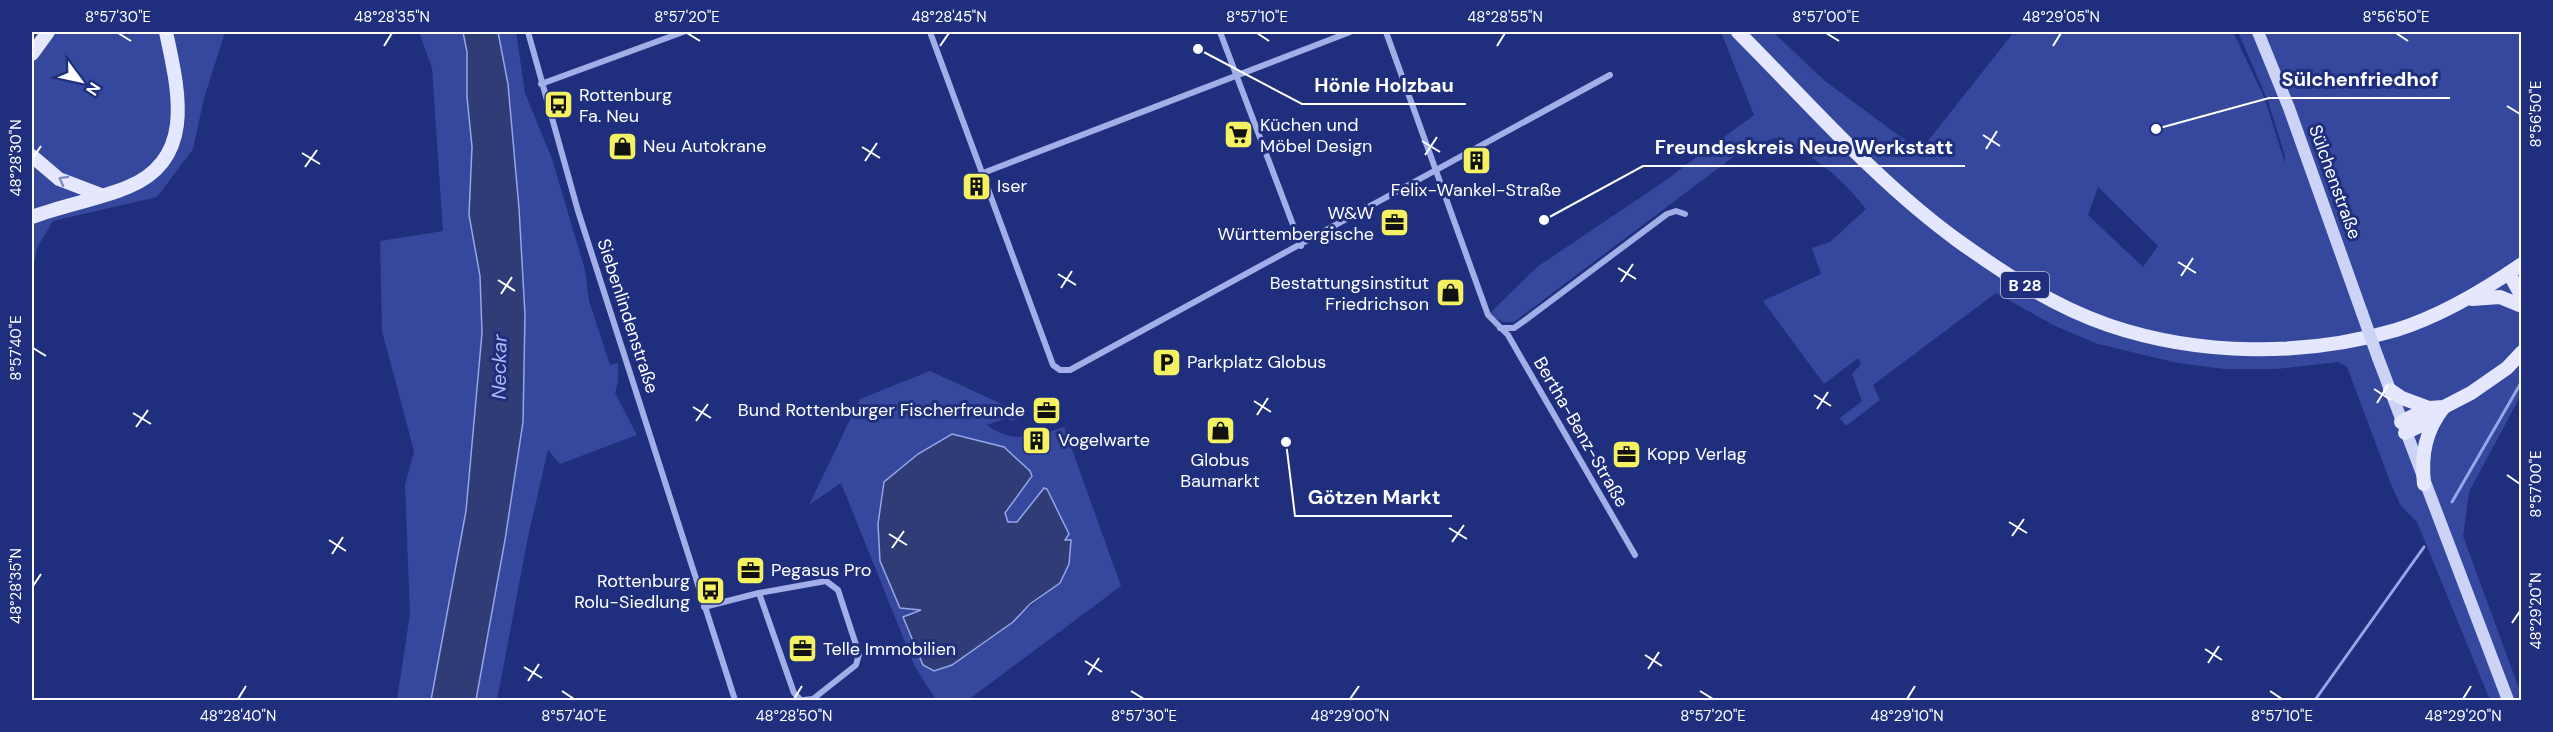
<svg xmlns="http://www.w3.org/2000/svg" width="2553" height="732" font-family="'DM Sans',sans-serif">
  <rect width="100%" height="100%" fill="#1f2f7d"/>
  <!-- green -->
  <g fill="#35489d" fill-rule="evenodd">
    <path d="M32,32h193l-21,66 -11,51 -36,48 -104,24 -16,27 -5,27z"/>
    <path d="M419,32h44l4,20v45l5,50 -3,68 11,61 2,57 -16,178 -35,189h-34l13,-86 -5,-129 9,-34 -32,-120 -2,-90 63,-10 -11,-163z"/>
    <path d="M498,32h18l9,61 27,66 33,111 4,31 21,64 8,-2v18l-3,12 22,42 -77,29 -12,-14 -20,87 -31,163h-21l29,-160 18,-118v-136l-4,-78 -11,-124z"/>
    <path d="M1721,32h52l52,49 95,70 94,-119h219l31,65 21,66v-7l-17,-55 -30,-69h283v363l-52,97 -6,44 58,158v6h-31l-73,-178 -16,-16 -9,-19 -45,-120 -9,-5 -61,7h-53l-46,-6 -80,-19 -45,-19 -57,-32 -123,92 7,15 -34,26 -6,-8 22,-17 -10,-27 9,-10 -3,-6 -34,26 -61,-83 58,-27 -9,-26 18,-6 36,-33c-25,-32 -53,-55 -91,-71l-30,10 -231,174h-11l-15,-7 49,-48 122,-82 95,-70zM2098,187l60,59 -15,21 -55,-52z"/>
    <path d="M930,371l89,41 4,5 -12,4 -4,-3 -20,7c25,20 51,11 77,2l57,159 -153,114h-32l-21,-33 -74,-184 -32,22 51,-106zM952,434l52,13 26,24 2,5 -27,38 3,8 9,1 27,-35 3,1 22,45 -4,6h5l-10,43c-41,29 -78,71 -126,88l-31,-54 18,-7 -6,-2z"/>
  </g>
  <!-- water -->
  <g fill="#303c76" stroke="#95a6e9" stroke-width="1.5">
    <path d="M463,32h35l10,52 11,124 6,107 -2,107 -18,118 -29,160h-45l35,-189 16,-178 -2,-57 -11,-61 3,-68 -5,-50v-45z"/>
    <path d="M952,434l52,13 26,24 2,5 -27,37 3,9h9l27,-34 3,1 22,45 -4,6h6l-2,24 -9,19 -30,21 -17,18 -61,43 -18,6 -11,-6 -20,-48 18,-7 -21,-2 -20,-47 -2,-37 6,-42 34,-28z"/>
  </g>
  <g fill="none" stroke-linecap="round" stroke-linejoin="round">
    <!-- stream -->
    <g stroke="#95a6e9" stroke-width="3">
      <path d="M2452,502l70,-121"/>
      <path d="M2315,700l109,-153"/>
    </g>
    <!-- street -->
    <g stroke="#a2aee7" stroke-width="6">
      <path d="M528,32l50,179 157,489"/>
      <path d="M930,32l123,333 7,5h10l540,-295"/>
      <path d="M1220,32l81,214"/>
      <path d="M1386,32l102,283 20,20 127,220"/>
      <path d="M541,84l142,-52"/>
      <path d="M983,173l367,-141"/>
      <path d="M1500,328h14l10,-7 143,-107 9,-3 9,3"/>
      <path d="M759,593l35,100 7,7"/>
      <path d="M704,607l55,-14 67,-12 12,9 21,64 -3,11 -43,34 -9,1"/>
    </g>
    <!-- secondary -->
    <g stroke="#ccd3f6" stroke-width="12">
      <path d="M2258,32l31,76 73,205"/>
      <path d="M2378,358l130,342"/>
    </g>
    <!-- primary -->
    <g stroke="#e4e7fd" stroke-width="14">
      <path d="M1738,32c70,70 138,149 219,208 46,33 96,66 151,85 91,31 196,32 288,5 45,-14 87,-39 126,-66"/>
      <path d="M32,54l16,-22"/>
      <path d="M32,156l27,23 42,16"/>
      <path d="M32,217c31,-12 65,-17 96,-30 69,-28 50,-98 38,-155"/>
      <path d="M2509,273l13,24"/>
      <path d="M2472,299l28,-2 22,9"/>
      <path d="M2390,390l12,8 27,10"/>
      <path d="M2401,422l28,-14 15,-1 27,-14 36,-25 15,-16"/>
      <path d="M2405,433l29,-14"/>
      <path d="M2424,484c-3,-29 1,-53 20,-77"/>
    </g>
    <!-- secondary-bridge -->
    <path stroke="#ccd3f6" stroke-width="12" d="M2362,313l16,45"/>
  </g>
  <!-- one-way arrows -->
  <defs><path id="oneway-chevron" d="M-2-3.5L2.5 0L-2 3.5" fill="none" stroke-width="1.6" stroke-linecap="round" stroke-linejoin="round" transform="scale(1.5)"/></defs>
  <use stroke="#828bbd" href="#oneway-chevron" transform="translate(63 180) rotate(-151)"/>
  <!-- ticks -->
  <path fill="none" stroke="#fff" stroke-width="2" d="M118,33l13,8M687,33l13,8M1257,33l12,8M1826,33l13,8M2396,33l12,8M384,46l8,-13M940,46l9,-13M1497,46l8,-13M2053,46l8,-13M2507,106l13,8M1983,135l17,11M1422,141l18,11M862,147l18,11M1986,149l11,-18M302,153l18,11M1425,155l12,-18M33,158l8,-12M865,161l12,-18M305,167l12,-17M2178,262l18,11M1618,268l18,11M1058,274l18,11M2181,276l12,-18M498,280l17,11M1621,282l12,-18M1061,288l11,-17M501,294l11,-17M33,348l13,8M2374,389l17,11M1814,395l17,11M1254,401l17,11M2377,403l11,-18M693,407l18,11M1817,409l11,-17M133,413l18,11M1257,415l11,-17M696,421l12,-17M136,427l12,-17M2507,475l13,9M2009,522l18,11M1449,528l18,11M889,534l18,11M2012,536l12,-17M329,540l17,11M1452,542l12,-17M892,548l12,-17M332,554l11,-17M33,586l8,-12M2512,623l8,-12M2205,649l17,11M1645,655l17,11M1085,661l17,11M2208,663l11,-17M524,667l18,11M1648,669l11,-17M1088,675l11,-17M528,681l11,-17M562,691l12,8M1131,691l13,8M1700,691l13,8M2270,691l12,8M238,699l8,-13M794,699l8,-13M1350,699l9,-13M1907,699l8,-13M2463,699l8,-13"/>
  <!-- icons -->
  <defs>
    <symbol id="bus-square" viewBox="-11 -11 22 22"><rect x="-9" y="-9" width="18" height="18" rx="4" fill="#f5f262" stroke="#1f2f7d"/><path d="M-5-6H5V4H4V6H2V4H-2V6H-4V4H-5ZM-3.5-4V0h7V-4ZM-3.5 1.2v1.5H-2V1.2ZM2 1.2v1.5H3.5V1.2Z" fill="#111"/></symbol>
    <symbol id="supermarket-square" viewBox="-11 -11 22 22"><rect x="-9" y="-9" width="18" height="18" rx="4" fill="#f5f262" stroke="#1f2f7d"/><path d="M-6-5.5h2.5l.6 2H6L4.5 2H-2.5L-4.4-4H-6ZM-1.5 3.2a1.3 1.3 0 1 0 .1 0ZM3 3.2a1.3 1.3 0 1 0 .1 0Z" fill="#111"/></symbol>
    <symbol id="shop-square" viewBox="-11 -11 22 22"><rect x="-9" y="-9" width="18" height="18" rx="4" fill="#f5f262" stroke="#1f2f7d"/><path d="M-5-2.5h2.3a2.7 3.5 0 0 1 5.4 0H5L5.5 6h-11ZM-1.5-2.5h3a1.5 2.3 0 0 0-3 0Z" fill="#111"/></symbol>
    <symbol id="building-square" viewBox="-11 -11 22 22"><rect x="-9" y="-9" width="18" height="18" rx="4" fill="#f5f262" stroke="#1f2f7d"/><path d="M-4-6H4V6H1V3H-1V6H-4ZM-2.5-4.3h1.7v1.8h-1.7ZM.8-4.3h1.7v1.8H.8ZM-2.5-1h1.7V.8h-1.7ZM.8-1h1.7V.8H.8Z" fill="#111"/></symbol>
    <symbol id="office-square" viewBox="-11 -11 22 22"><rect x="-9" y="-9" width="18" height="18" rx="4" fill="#f5f262" stroke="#1f2f7d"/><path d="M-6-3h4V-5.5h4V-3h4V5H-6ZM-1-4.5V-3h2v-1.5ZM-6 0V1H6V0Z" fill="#111"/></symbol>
    <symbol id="parking-square" viewBox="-11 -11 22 22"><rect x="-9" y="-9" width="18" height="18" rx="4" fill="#f5f262" stroke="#1f2f7d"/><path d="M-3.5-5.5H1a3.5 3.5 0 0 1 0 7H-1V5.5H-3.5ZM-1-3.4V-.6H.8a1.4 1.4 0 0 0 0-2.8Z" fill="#111"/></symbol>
  </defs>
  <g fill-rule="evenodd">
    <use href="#bus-square" x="542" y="88" width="33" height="33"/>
    <use href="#supermarket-square" x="1222" y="118" width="33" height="33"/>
    <use href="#shop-square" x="606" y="130" width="33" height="33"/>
    <use href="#building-square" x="1460" y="144" width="33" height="33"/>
    <use href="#building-square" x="960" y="170" width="33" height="33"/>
    <use href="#office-square" x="1378" y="206" width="33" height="33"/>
    <use href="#shop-square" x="1434" y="276" width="33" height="33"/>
    <use href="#parking-square" x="1150" y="346" width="33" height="33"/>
    <use href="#office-square" x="1030" y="394" width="33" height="33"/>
    <use href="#shop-square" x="1204" y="414" width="33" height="33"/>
    <use href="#building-square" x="1020" y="424" width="33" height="33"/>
    <use href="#office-square" x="1610" y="438" width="33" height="33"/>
    <use href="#office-square" x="734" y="554" width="33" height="33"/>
    <use href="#bus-square" x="694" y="574" width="33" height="33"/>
    <use href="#office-square" x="786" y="632" width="33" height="33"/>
  </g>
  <g text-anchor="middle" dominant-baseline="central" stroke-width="6" stroke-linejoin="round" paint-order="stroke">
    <!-- shield labels -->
    <rect fill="#1f2f7d" stroke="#bcc1d8" stroke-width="1.5" x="2001" y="272" width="48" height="26" rx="4.5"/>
    <g font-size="16" font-weight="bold" fill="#fff">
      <text x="2025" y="285">B 28</text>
    </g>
    <!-- poi labels -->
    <g font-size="18" fill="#fff" stroke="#1f2f7d" text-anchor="start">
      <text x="579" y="95">Rottenburg<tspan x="579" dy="21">Fa. Neu</tspan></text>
      <text x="1260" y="125">Küchen und<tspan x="1260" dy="21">Möbel Design</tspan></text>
      <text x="643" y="146">Neu Autokrane</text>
      <text x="997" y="186">Iser</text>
      <text x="1476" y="190" text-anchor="middle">Felix-Wankel-Straße</text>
      <text x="1374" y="213" text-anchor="end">W&amp;W<tspan x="1374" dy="21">Württembergische</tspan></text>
      <text x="1429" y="283" text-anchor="end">Bestattungsinstitut<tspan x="1429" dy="21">Friedrichson</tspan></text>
      <text x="1187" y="362">Parkplatz Globus</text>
      <text x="1025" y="410" text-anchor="end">Bund Rottenburger Fischerfreunde</text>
      <text x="1058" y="440">Vogelwarte</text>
      <text x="1647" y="454">Kopp Verlag</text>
      <text x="1220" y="460" text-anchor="middle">Globus<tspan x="1220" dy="21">Baumarkt</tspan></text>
      <text x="771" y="570">Pegasus Pro</text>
      <text x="690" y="581" text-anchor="end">Rottenburg<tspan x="690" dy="21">Rolu-Siedlung</tspan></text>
      <text x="823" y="649">Telle Immobilien</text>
    </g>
    <!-- street labels -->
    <g font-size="18" fill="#fff" stroke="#1f2f7d">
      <text transform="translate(2335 182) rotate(70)">Sülchenstraße</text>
      <text transform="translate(628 316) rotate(72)">Siebenlindenstraße</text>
      <text transform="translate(1581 432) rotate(60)">Bertha-Benz-Straße</text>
    </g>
    <!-- water labels -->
    <g font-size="20" font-style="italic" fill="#adb9ef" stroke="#1f2f7d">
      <text transform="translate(499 367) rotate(-89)">Neckar</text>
    </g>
  </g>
  <!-- callouts -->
  <path fill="none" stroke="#fff" stroke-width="2" d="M2156 129L2269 98H2450M1198 49L1302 104H1466M1544 220L1643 166H1965M1286 442L1295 516H1452"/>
  <g fill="#fff" stroke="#1f2f7d" stroke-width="2">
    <circle cx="2156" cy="129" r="6"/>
    <circle cx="1198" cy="49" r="6"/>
    <circle cx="1544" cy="220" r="6"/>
    <circle cx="1286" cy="442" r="6"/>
  </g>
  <g font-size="20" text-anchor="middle" font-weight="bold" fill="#fff" stroke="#1f2f7d" stroke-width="6" stroke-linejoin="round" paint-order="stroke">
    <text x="2360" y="86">Sülchenfriedhof</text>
    <text x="1384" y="92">Hönle Holzbau</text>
    <text x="1804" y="154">Freundeskreis Neue Werkstatt</text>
    <text x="1374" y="504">Götzen Markt</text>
  </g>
  <!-- border -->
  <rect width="2553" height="732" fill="none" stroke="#1f2f7d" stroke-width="66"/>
  <!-- north arrow -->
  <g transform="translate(81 81) rotate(123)" stroke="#1f2f7d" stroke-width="4.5" paint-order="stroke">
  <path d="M0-4.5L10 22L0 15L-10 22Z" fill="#ffffff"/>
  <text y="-9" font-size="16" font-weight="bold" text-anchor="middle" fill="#ffffff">N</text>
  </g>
  <rect x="33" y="33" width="2487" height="666" fill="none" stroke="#fff" stroke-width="2"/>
  <g font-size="15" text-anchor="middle" fill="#fff">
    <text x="118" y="22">8°57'30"E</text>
    <text x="392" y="22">48°28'35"N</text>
    <text x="687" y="22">8°57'20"E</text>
    <text x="949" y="22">48°28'45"N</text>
    <text x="1257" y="22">8°57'10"E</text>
    <text x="1505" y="22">48°28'55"N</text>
    <text x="1826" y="22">8°57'00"E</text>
    <text x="2061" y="22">48°29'05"N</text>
    <text x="2396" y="22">8°56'50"E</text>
    <text transform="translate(2536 114) rotate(-90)" y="5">8°56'50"E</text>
    <text transform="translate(16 158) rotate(-90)" y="5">48°28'30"N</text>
    <text transform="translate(16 348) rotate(-90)" y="5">8°57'40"E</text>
    <text transform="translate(2536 484) rotate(-90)" y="5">8°57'00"E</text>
    <text transform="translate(16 586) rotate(-90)" y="5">48°28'35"N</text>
    <text transform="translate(2536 611) rotate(-90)" y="5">48°29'20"N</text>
    <text x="238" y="721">48°28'40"N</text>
    <text x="574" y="721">8°57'40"E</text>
    <text x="794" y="721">48°28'50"N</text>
    <text x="1144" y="721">8°57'30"E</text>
    <text x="1350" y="721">48°29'00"N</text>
    <text x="1713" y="721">8°57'20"E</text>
    <text x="1907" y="721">48°29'10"N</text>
    <text x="2282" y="721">8°57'10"E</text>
    <text x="2463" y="721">48°29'20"N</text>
  </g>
</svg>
